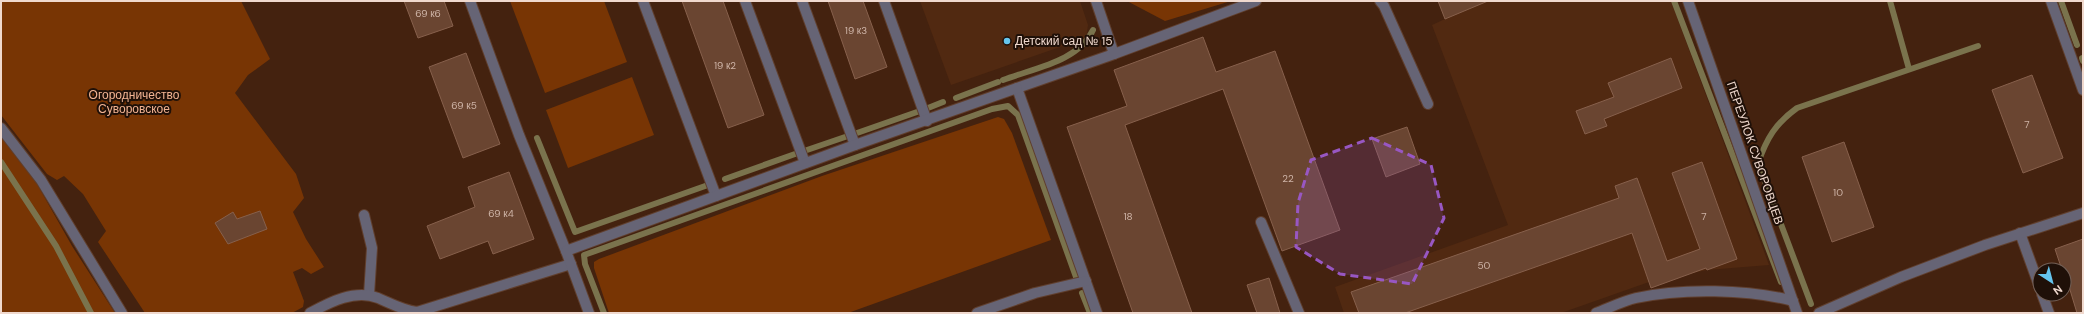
<svg xmlns="http://www.w3.org/2000/svg" width="2084" height="314" font-family="'DM Sans',sans-serif">
  <rect width="100%" height="100%" fill="#44220f"/>
  <!-- built -->
  <g fill="#512911">
    <path d="M920,1h160l8,24 -2,13 -135,47z"/>
    <path d="M1438,1h233l98,264 -62,5 -58,12 -88,31h-217l-9,-26 173,-62 -76,-200 13,-6z"/>
  </g>
  <!-- green -->
  <g fill="#783504">
    <path d="M1,1h240l29,58 -22,16 -13,18 61,81 8,24 -11,14 13,27 18,28 -13,7 -9,-6 -9,4 11,29 -1,6 -11,6h-147l-47,-71 8,-11 -23,-37 -19,-18 -7,4 -10,-6 -46,-59z"/>
    <path d="M510,1h94l23,61 -82,31z"/>
    <path d="M1127,1h104l-66,20z"/>
    <path d="M632,77l22,58 -86,33 -22,-58z"/>
    <path d="M998,117l6,2 8,14 39,107 -203,73h-239l-15,-45v-6l5,-3 223,-83z"/>
    <path d="M1,137l36,47 35,62 43,67h-114z"/>
  </g>
  <g fill="none" stroke-linecap="round" stroke-linejoin="round">
    <!-- stream -->
    <g stroke="#7a734d" stroke-width="6">
      <path d="M1674,1l107,281"/>
      <path d="M1890,1l19,68"/>
      <path d="M2061,1l16,44"/>
      <path d="M2082,58l1,3"/>
      <path d="M1003,80c31,-12 75,-18 90,-50"/>
      <path d="M956,98l42,-16"/>
      <path d="M928,108l15,-6"/>
      <path d="M857,133l60,-21"/>
      <path d="M537,138l38,94 133,-47"/>
      <path d="M807,150l38,-13"/>
      <path d="M1,162l55,84 35,67"/>
      <path d="M725,179l70,-25"/>
      <path d="M1082,293l8,20"/>
      <path d="M1811,304l-53,-141c9,-25 17,-39 39,-55l181,-62"/>
      <path d="M604,313l-19,-49 -1,-9 408,-146 16,-3 10,9 58,162"/>
    </g>
  </g>
  <!-- building -->
  <g fill="#6a4531" stroke="#87604c">
    <path d="M404,1h40l9,25 -35,12z"/>
    <path d="M682,1h41l41,114 -36,13z"/>
    <path d="M828,1h35l24,66 -32,12z"/>
    <path d="M1438,1h50l-43,18z"/>
    <path d="M1203,37l13,35 59,-21 65,179 -58,21 -59,-162 -98,36 67,188h-59l-66,-186 60,-21 -13,-36z"/>
    <path d="M466,53l34,91 -37,14 -34,-91z"/>
    <path d="M1671,58l11,30 -78,31 3,7 -22,8 -9,-23 38,-14 -6,-14z"/>
    <path d="M2032,75l31,83 -40,15 -31,-83z"/>
    <path d="M1407,127l13,37 -34,13 -14,-38z"/>
    <path d="M1844,142l30,85 -42,15 -30,-85z"/>
    <path d="M1702,162l35,97 -30,11 -1,-2 -55,20 -19,-55 -227,80h-46l-8,-21 268,-94 -4,-12 22,-8 30,83 33,-12 -28,-76z"/>
    <path d="M509,172l25,67 -41,15 -5,-13 -48,18 -13,-33 48,-19 -7,-20z"/>
    <path d="M260,211l7,18 -39,15 -13,-21 18,-11 4,7z"/>
    <path d="M2083,239v74h-6l-13,-43h-2l-7,-21z"/>
    <path d="M1269,278l11,35h-23l-10,-28z"/>
  </g>
  <g fill="none" stroke-linecap="round" stroke-linejoin="round">
    <defs>
      <g id="lane">
        <path d="M470,1l49,134 47,116"/>
        <path d="M643,1l73,195"/>
        <path d="M745,1l60,162"/>
        <path d="M802,1l53,144"/>
        <path d="M884,1l43,120"/>
        <path d="M1096,1l18,53 -97,34 80,225"/>
        <path d="M1380,1l4,5 44,98"/>
        <path d="M1114,54l142,-53"/>
        <path d="M1,128l40,52 81,133"/>
        <path d="M364,215l8,33 -3,47"/>
        <path d="M1261,222l38,91"/>
        <path d="M2020,233l20,55"/>
        <path d="M2042,294l7,19"/>
        <path d="M310,313c20,-11 45,-24 68,-15 14,6 24,12 39,14l154,-48"/>
        <path d="M977,313l58,-20 51,-12"/>
        <path d="M1819,313l82,-36 84,-32 98,-32"/>
      </g>
      <g id="street">
        <path d="M1688,1l109,312"/>
        <path d="M2051,1l32,89"/>
        <path d="M589,313l-23,-62 289,-106 162,-57"/>
        <path d="M1596,313c13,-5 27,-12 40,-15 45,-10 113,-9 157,3"/>
      </g>
    </defs>
    <!-- lane casing -->
    <use href="#lane" stroke="#603f2e" stroke-width="12"/>
    <!-- street casing -->
    <use href="#street" stroke="#603f2e" stroke-width="12"/>
    <!-- lane -->
    <use href="#lane" stroke="#666475" stroke-width="10"/>
    <!-- street -->
    <use href="#street" stroke="#666475" stroke-width="10"/>
  </g>
  <!-- marked area -->
  <path fill="#9857c3" fill-opacity="0.2" stroke="#9857c3" stroke-width="3" stroke-dasharray="8 5" stroke-linejoin="round" d="M1372,138l59,27 13,53 -32,66 -72,-10 -44,-27 2,-44 13,-43z"/>
  <!-- markers -->
  <circle fill="#65c5ee" stroke="#1f1008" stroke-width="1.5" cx="1007" cy="41" r="4"/>
  <g text-anchor="middle" dominant-baseline="central" stroke-width="4" stroke-linejoin="round" paint-order="stroke">
    <!-- number labels -->
    <g font-size="10" fill="#ceb4a7">
      <text x="428" y="13">69 к6</text>
      <text x="856" y="30">19 к3</text>
      <text x="725" y="65">19 к2</text>
      <text x="464" y="105">69 к5</text>
      <text x="2027" y="124">7</text>
      <text x="1288" y="178">22</text>
      <text x="1838" y="192">10</text>
      <text x="501" y="213">69 к4</text>
      <text x="1128" y="216">18</text>
      <text x="1704" y="216">7</text>
      <text x="1484" y="265">50</text>
    </g>
    <!-- poi labels -->
    <g font-size="12" fill="#f0d9ce" stroke="#1f1008" text-anchor="start">
      <text x="1015" y="41">Детский сад № 15</text>
    </g>
    <!-- park labels -->
    <g font-size="12" fill="#f2b392" stroke="#1f1008">
      <text x="134" y="95">Огородничество<tspan x="134" dy="14">Суворовское</tspan></text>
    </g>
    <!-- street labels -->
    <g font-size="12" fill="#f0d9ce" stroke="#1f1008">
      <text transform="translate(1755 153) rotate(71)">ПЕРЕУЛОК СУВОРОВЦЕВ</text>
    </g>
  </g>
  <!-- border -->
  <rect width="2084" height="314" fill="none" stroke="#f0d9ce" stroke-width="4"/>
  <!-- north arrow -->
  <g transform="translate(2052 282) rotate(144)"><circle r="19" fill="#1f1008" stroke="#736057"/>
  <path d="M0-3L7 15L0 10L-7 15Z" fill="#65c5ee"/>
  <text y="-6" font-size="11" font-weight="bold" text-anchor="middle" fill="#f0d9ce">N</text>
  </g>
</svg>
